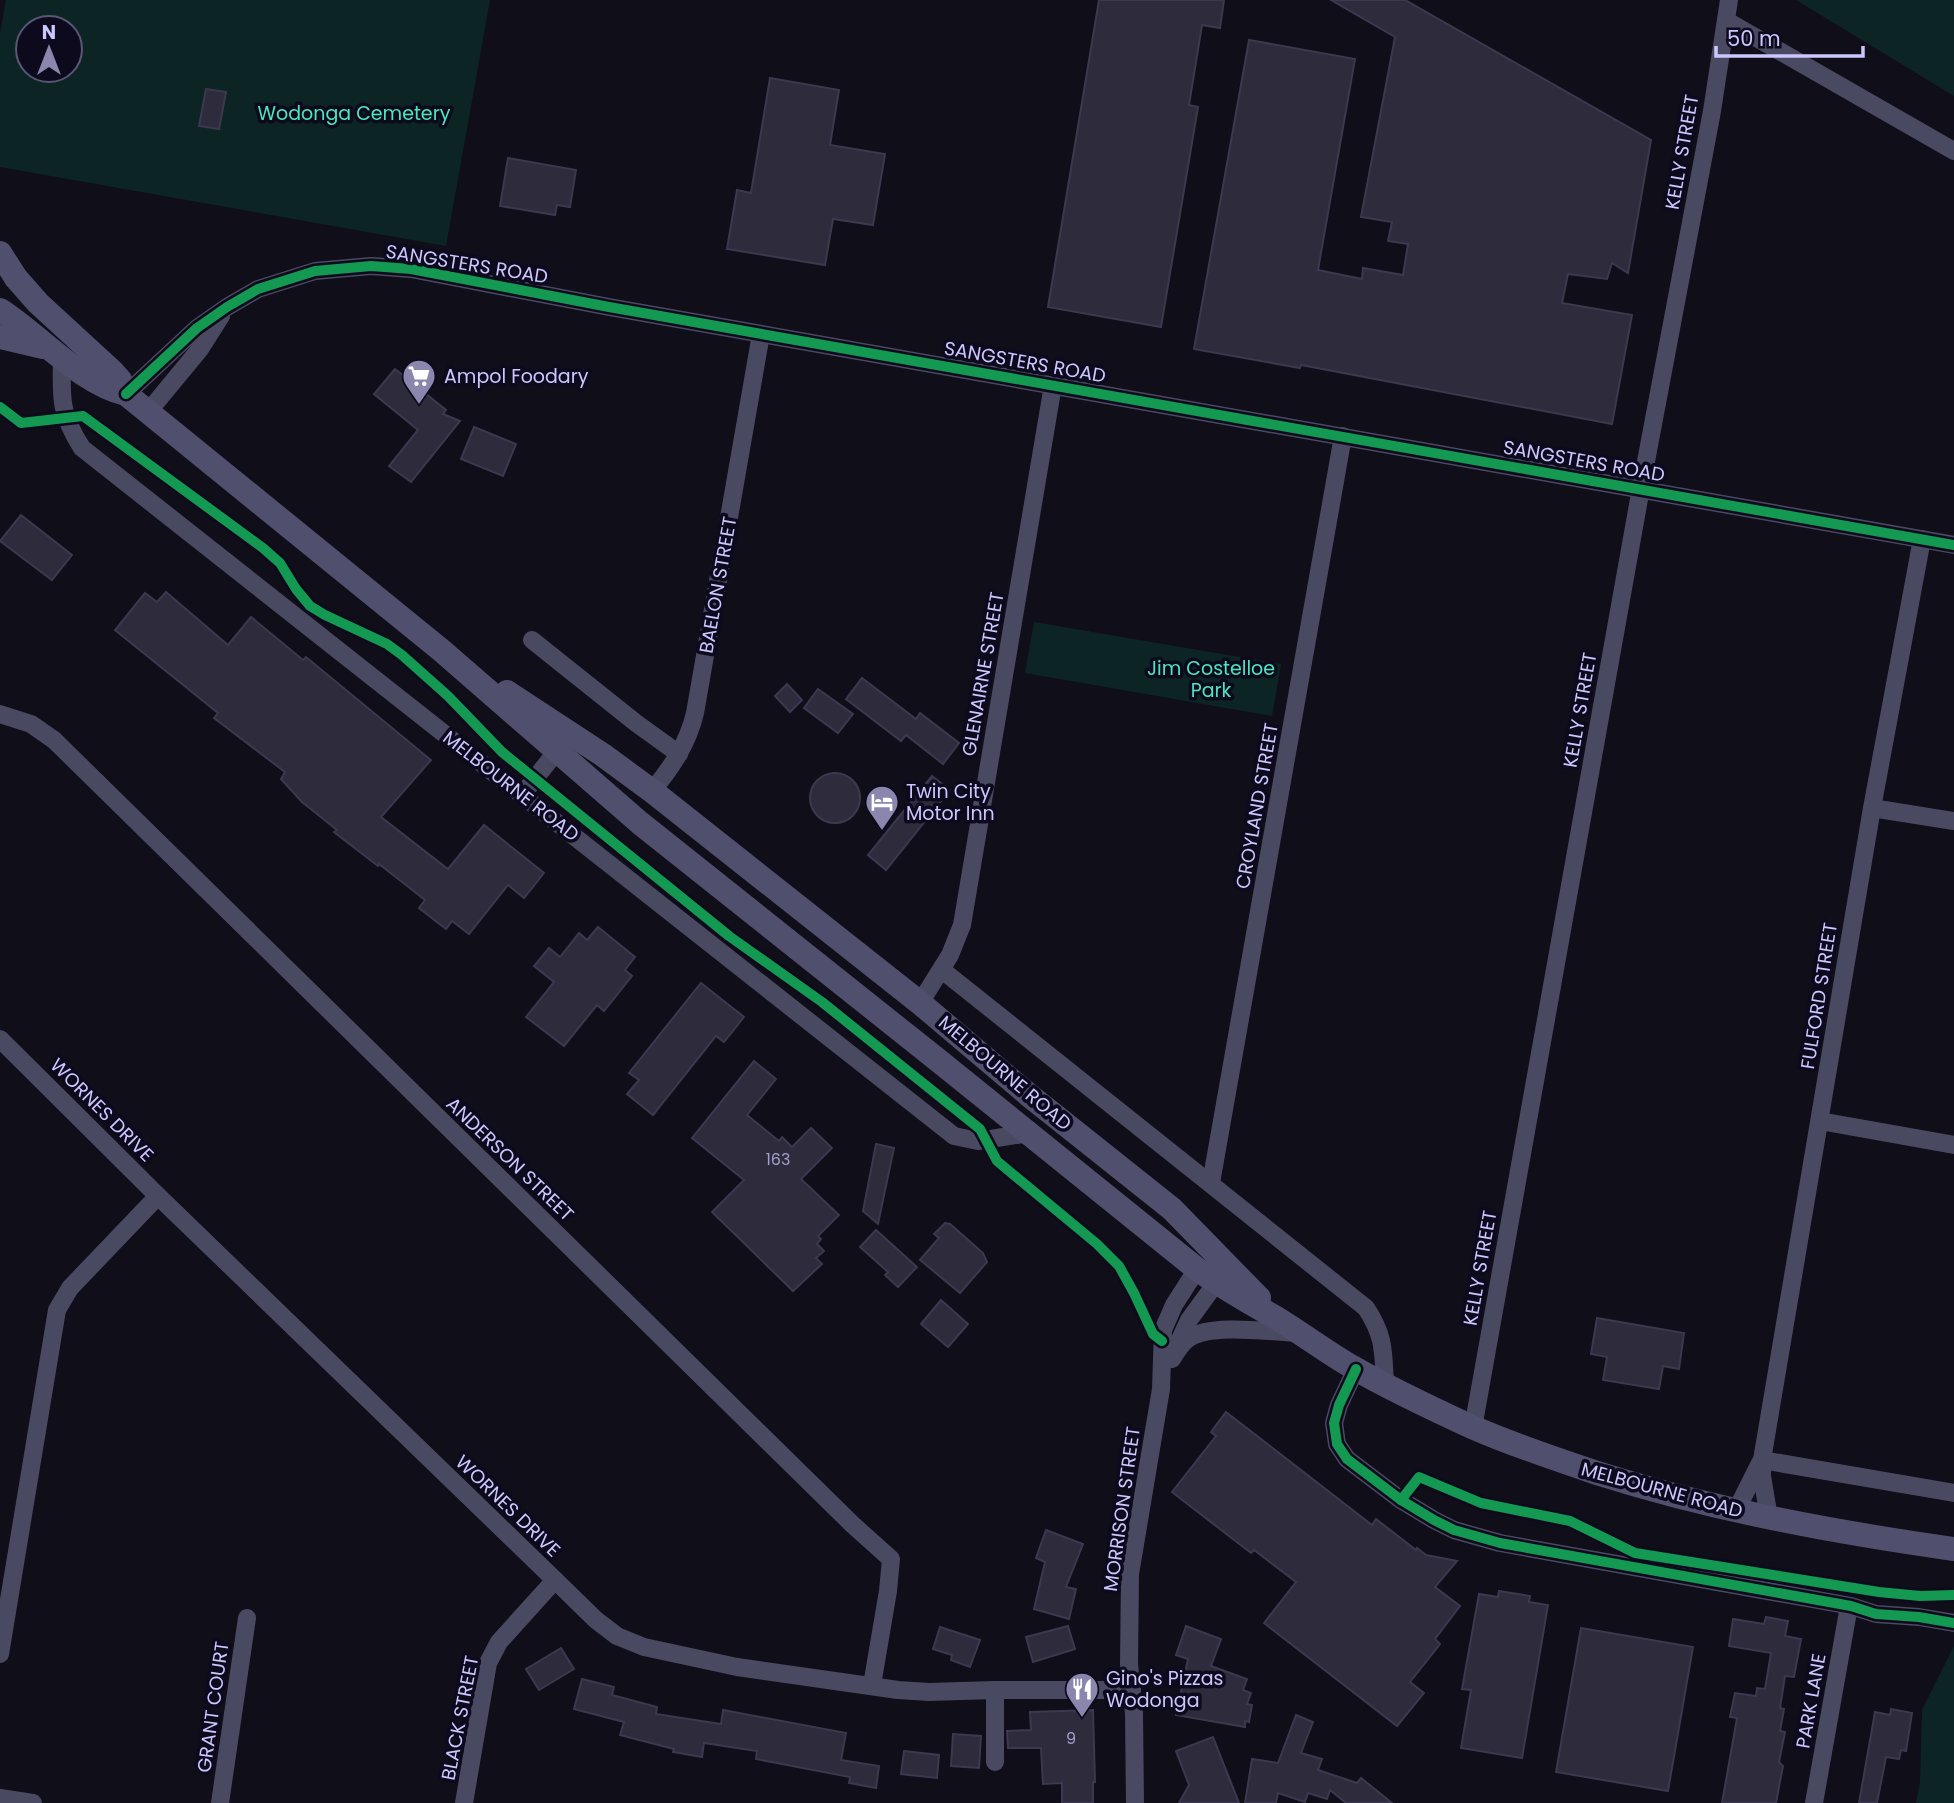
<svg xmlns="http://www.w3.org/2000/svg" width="1954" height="1803" font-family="Poppins,sans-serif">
  <rect width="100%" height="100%" fill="#100e19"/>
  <!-- green -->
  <g fill="#0d2424" fill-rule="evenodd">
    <path d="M6,0h484l-44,246 -446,-79v-134zM28,28h42v42h-42z"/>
    <path d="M1796,0h158v96z"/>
    <path d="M1034,622l247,42 -9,52 -247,-43z"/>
    <path d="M1954,1646v157h-38l4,-21 2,-72z"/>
  </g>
  <!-- building -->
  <g fill="#2e2b3c" stroke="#3c384f" stroke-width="2">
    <path d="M1099,0h125l-4,28 -18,-3 -13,80 9,2 -37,220 -113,-20z"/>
    <path d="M1331,0h74l246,140 -23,133 -16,-10 -5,16 -39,-5 -6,29 70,12 -20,109 -311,-59 -1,3 -106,-19 55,-309 106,19 -37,211 44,9 1,-11 40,7 5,-31 -20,-3 4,-19 -31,-5 34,-180z"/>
    <path d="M770,78l69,12 -9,55 55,9 -12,71 -40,-6 -8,46 -98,-16 10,-59 14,3z"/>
    <path d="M206,89l20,3 -7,37 -20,-3z"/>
    <path d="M508,158l68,12 -6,37 -13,-2 -2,10 -55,-9z"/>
    <path d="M395,369l51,41 -3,4 17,7 -49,61 -22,-16 29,-36 -44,-36z"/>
    <path d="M474,427l42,17 -13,32 -42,-17z"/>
    <path d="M21,515l51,40 -20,25 -52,-39z"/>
    <path d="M166,592l62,53 23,-28 52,43 3,-3 125,103 -50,57 67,52 36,-44 60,48 -20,25 -16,-13 -39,49 -17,-13 -6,8 -27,-21 6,-8 -46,-36 -1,2 -44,-34 3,-2 -35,-28 -21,-23 4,-7 -71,-54 4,-5 -103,-83 30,-37 12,9z"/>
    <path d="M862,678l54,41 4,-6 39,30 -16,21 -37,-29 -5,6 -55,-42z"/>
    <path d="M787,684l15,16 -12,12 -15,-16z"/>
    <path d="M818,689l35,25 -15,19 -34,-25z"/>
    <circle cx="835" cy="798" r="25"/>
    <path d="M932,776l18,14 -64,80 -18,-15z"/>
    <path d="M598,927l37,30 -10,13 7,6 -28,35 -7,-6 -33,41 -38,-29 28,-35 -20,-16 15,-18 11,9 19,-24 8,7z"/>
    <path d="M701,983l43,34 -20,25 -8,-6 -63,79 -26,-21 12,-14 -10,-7z"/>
    <path d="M754,1061l22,18 -29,36 32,26 3,-4 10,10 19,-19 21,20 -31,31 38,36 -21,21 3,3 -4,5 7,7 -8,7 6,6 -29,27 -81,-79 32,-32 -52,-42z"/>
    <path d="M876,1144l18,4 -16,76 -15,-13z"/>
    <path d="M945,1223l5,1 33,29 4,9 -27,31 -40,-33 19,-22 -5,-4z"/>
    <path d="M876,1230l41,37 -19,20 -13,-12 3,-3 -28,-25z"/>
    <path d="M941,1300l27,24 -20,23 -27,-23z"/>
    <path d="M1597,1318l87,15 -5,36 -16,-3 -4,23 -56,-9 4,-23 -16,-3z"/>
    <path d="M1226,1412l146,113 4,-6 40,31 1,-2 9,7 31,6 -22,26 25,19 -25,33 5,5 -30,38 14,11 -27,33 -133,-103 32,-41 -42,-32 -3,3 -79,-61 44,-56 -5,-4z"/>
    <path d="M1046,1530l37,14 -17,43 10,2 -7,30 -35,-10 11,-47 -9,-4z"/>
    <path d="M1499,1591l31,5 -1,6 19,3 -26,153 -61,-10 10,-58 -9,-1 17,-95 19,3z"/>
    <path d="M1766,1617l22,4 -3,15 16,3 -7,38 -9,-1 -5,32 4,1 -4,22 5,1 -6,30 4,4 -7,37h-54l15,-85 -7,-1 5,-24 21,3 1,-8 8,1 6,-36 -42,-7 4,-27 31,5z"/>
    <path d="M1068,1626l7,23 -42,13 -7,-25z"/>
    <path d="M1186,1626l35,13 -10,27 36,13 -4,11 8,3 -4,11 5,1 -3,17 -4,-1v6l-69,-12 12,-56 -12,-4z"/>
    <path d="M940,1627l40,13 -10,27 -19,-7 1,-5 -19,-6z"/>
    <path d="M1581,1628l112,19 -25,144 -112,-19z"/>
    <path d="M561,1648l13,21 -35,21 -13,-21z"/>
    <path d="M582,1679l32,8 -2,8 45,12 -1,7 65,10 2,-14 123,23 -5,27 38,6 -3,22 -27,-5 1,-6 -94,-18 1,-8 -53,-8 -2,14 -29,-5 1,-3 -54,-14 4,-13 -50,-13z"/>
    <path d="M1891,1709l21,4 -6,38 -5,-1 -2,9 -13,-2 -9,46h-18l16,-91 15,3z"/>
    <path d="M1093,1710l2,72h-2v21h-31v-20l-19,1 -2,-36h-33l-1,-17 24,-1 -1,-18z"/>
    <path d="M1296,1715l17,7 -12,31 21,6 -4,11 39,13 4,-5 31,25h-46l-16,-13 -3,9 -19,-6 -3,9 -27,-9 -2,10h-31l7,-44 26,4z"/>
    <path d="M953,1734l28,2 -2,32 -28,-2z"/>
    <path d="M1213,1737l26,66h-60l10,-18 -13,-34z"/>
    <path d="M904,1751l35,4 -2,23 -36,-4z"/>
  </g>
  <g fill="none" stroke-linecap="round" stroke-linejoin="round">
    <!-- street -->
    <g stroke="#4a4962" stroke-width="18">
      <path d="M1727,21l227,130"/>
      <path d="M62,359c-1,39 -2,55 20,89l872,688 24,5 51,-8"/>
      <path d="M126,394l71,-66 30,-21 31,-18 57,-18 56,-5 40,3 198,38 1345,238"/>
      <path d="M148,412l52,-63 21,-33"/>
      <path d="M532,640l104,83 43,31"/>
      <path d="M0,714l31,10 23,16 799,785 38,34 -3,32 -16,94"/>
      <path d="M652,791c20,-24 36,-48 43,-78l66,-379"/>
      <path d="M522,795l34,-43"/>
      <path d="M1872,808l82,13"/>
      <path d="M942,970l424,338c19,29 17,43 19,76"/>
      <path d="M920,1003l30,-48 12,-30 91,-540"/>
      <path d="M0,1039l158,157 397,384 41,40 21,16 27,11 93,20 161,23 31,2 66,-2h137"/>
      <path d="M1820,1121l134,24"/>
      <path d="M1211,1183l132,-747"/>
      <path d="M1177,1346l12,-26 27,-37"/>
      <path d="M1172,1359c5,-8 9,-16 17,-21 24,-15 81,-6 109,-5"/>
      <path d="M1356,1369l-17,36 -5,18 3,21 10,15 54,41 33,20 20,10 46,13 351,63 25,8 43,3 35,6"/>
      <path d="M1473,1428l168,-940 71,-377 17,-111"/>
      <path d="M1762,1460l192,33"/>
      <path d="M1736,1511l24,-48"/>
      <path d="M1769,1518l-7,-42v-16l110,-652 50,-269"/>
      <path d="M0,1654l57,-344 13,-22 88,-92"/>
      <path d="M995,1690v72"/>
      <path d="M0,1798l33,5"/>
      <path d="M220,1803l27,-185"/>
      <path d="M464,1803l24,-140 11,-21 56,-62"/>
      <path d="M1135,1803l-1,-90 -5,-49 1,-90 31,-185 2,-59 11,-25 23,-36"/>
      <path d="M1814,1803l35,-197"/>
    </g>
    <!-- secondary -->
    <g stroke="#504f6d" stroke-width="24">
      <path d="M0,253l16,25 22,25 74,68 8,9 6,14"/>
      <path d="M0,310c38,24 81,74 126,84l315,256 199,173 294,234 263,212c26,19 54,34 81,50 26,16 50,34 76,49 38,22 79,41 118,59 41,18 83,32 125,46 117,37 236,59 357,76"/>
      <path d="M0,337l43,10"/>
      <path d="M507,692l96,63 49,36 268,212 110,93 142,113 87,89"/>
    </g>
    <defs>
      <g id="cycleway">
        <path d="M126,394l71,-66 30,-21 31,-18 57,-18 56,-5 40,3 198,38 1345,238"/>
        <path d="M0,407l21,16 62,-7 180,132 17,15 16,26 14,17 15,9 62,29 15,11 46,41 54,56 227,184 93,66 158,127 17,32 100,83 22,22 15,27 19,41 9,7"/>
        <path d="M1356,1369l-17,36 -5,18 3,21 10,15 54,41 33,20 20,10 46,13 351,63 25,8 43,3 35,6"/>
        <path d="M1401,1500l18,-23 62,26 89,18 65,32 244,39 41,4 34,-1"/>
      </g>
    </defs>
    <!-- cycleway casing -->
    <use href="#cycleway" stroke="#0d0a1d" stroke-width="15"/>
    <!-- cycleway -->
    <use href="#cycleway" stroke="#139951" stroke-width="10"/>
  </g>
  <!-- icons -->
  <defs>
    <symbol id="supermarket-pin" viewBox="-11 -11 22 30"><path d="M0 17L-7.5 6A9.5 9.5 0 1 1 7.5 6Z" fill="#8a86ae" stroke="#0d0a1d"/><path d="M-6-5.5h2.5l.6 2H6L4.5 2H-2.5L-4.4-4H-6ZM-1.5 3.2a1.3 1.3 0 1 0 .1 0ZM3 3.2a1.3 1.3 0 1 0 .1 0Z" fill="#fff"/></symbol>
    <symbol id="hotel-pin" viewBox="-11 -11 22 30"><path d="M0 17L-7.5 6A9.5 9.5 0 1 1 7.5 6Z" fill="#8a86ae" stroke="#0d0a1d"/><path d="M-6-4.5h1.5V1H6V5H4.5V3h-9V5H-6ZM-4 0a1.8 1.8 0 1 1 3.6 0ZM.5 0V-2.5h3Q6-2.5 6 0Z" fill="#fff"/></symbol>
    <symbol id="restaurant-pin" viewBox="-11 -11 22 30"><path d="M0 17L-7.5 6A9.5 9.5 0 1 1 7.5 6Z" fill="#8a86ae" stroke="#0d0a1d"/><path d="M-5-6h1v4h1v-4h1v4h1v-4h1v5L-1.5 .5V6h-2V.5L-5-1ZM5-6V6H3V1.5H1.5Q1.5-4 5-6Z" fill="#fff"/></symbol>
  </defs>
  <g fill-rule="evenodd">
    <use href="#supermarket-pin" x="400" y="357" width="38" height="52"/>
    <use href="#hotel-pin" x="863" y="783" width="38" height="52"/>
    <use href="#restaurant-pin" x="1063" y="1670" width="38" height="52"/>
  </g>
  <g text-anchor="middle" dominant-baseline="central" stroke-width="7" stroke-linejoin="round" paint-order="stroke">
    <!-- number labels -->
    <g font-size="16" fill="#a4a0ce">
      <text x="778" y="1159">163</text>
      <text x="1071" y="1738">9</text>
    </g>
    <!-- park labels -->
    <g font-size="19" fill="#4de5bd" stroke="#0d0a1d">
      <text x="354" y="113">Wodonga Cemetery</text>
      <text x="1211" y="668">Jim Costelloe<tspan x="1211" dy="22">Park</tspan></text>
    </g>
    <!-- street labels -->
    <g font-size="19" fill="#ccc7ff" stroke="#0d0a1d">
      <text transform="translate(1682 152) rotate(-80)">KELLY STREET</text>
      <text transform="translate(467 264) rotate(9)">SANGSTERS ROAD</text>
      <text transform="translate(1025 362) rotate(10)">SANGSTERS ROAD</text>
      <text transform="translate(1584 461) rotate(10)">SANGSTERS ROAD</text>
      <text transform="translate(718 585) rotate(-80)">BAELON STREET</text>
      <text transform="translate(983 674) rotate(-80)">GLENAIRNE STREET</text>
      <text transform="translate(1580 710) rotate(-80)">KELLY STREET</text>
      <text transform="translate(511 786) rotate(38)">MELBOURNE ROAD</text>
      <text transform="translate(1257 806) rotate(-80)">CROYLAND STREET</text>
      <text transform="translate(1819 996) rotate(-81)">FULFORD STREET</text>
      <text transform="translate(1005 1073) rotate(40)">MELBOURNE ROAD</text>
      <text transform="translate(102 1110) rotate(45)">WORNES DRIVE</text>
      <text transform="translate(510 1159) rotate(44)">ANDERSON STREET</text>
      <text transform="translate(1480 1268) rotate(-80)">KELLY STREET</text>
      <text transform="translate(1662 1490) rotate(15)">MELBOURNE ROAD</text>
      <text transform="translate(508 1506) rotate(44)">WORNES DRIVE</text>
      <text transform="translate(1122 1509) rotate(-82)">MORRISON STREET</text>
      <text transform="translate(1811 1701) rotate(-80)">PARK LANE</text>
      <text transform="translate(213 1707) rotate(-82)">GRANT COURT</text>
      <text transform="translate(460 1718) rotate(-79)">BLACK STREET</text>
    </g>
    <!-- poi labels -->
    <g font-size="19" fill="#ccc7ff" stroke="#0d0a1d" text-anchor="start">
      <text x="444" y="376">Ampol Foodary</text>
      <text x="906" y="791">Twin City<tspan x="906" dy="22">Motor Inn</tspan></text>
      <text x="1106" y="1678">Gino's Pizzas<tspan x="1106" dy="22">Wodonga</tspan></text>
    </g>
  </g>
  <!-- north arrow -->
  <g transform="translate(49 49)"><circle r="33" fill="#0d0a1d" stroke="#595677" stroke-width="2"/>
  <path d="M0-5L12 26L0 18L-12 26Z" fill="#8a86ae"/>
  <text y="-10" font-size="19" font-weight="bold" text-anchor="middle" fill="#ccc7ff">N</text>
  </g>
  <!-- scale -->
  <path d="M1716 46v10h147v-10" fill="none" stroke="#ccc7ff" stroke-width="3.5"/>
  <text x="1727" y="46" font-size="21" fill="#ccc7ff" stroke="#0d0a1d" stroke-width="5" paint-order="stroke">50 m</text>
</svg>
